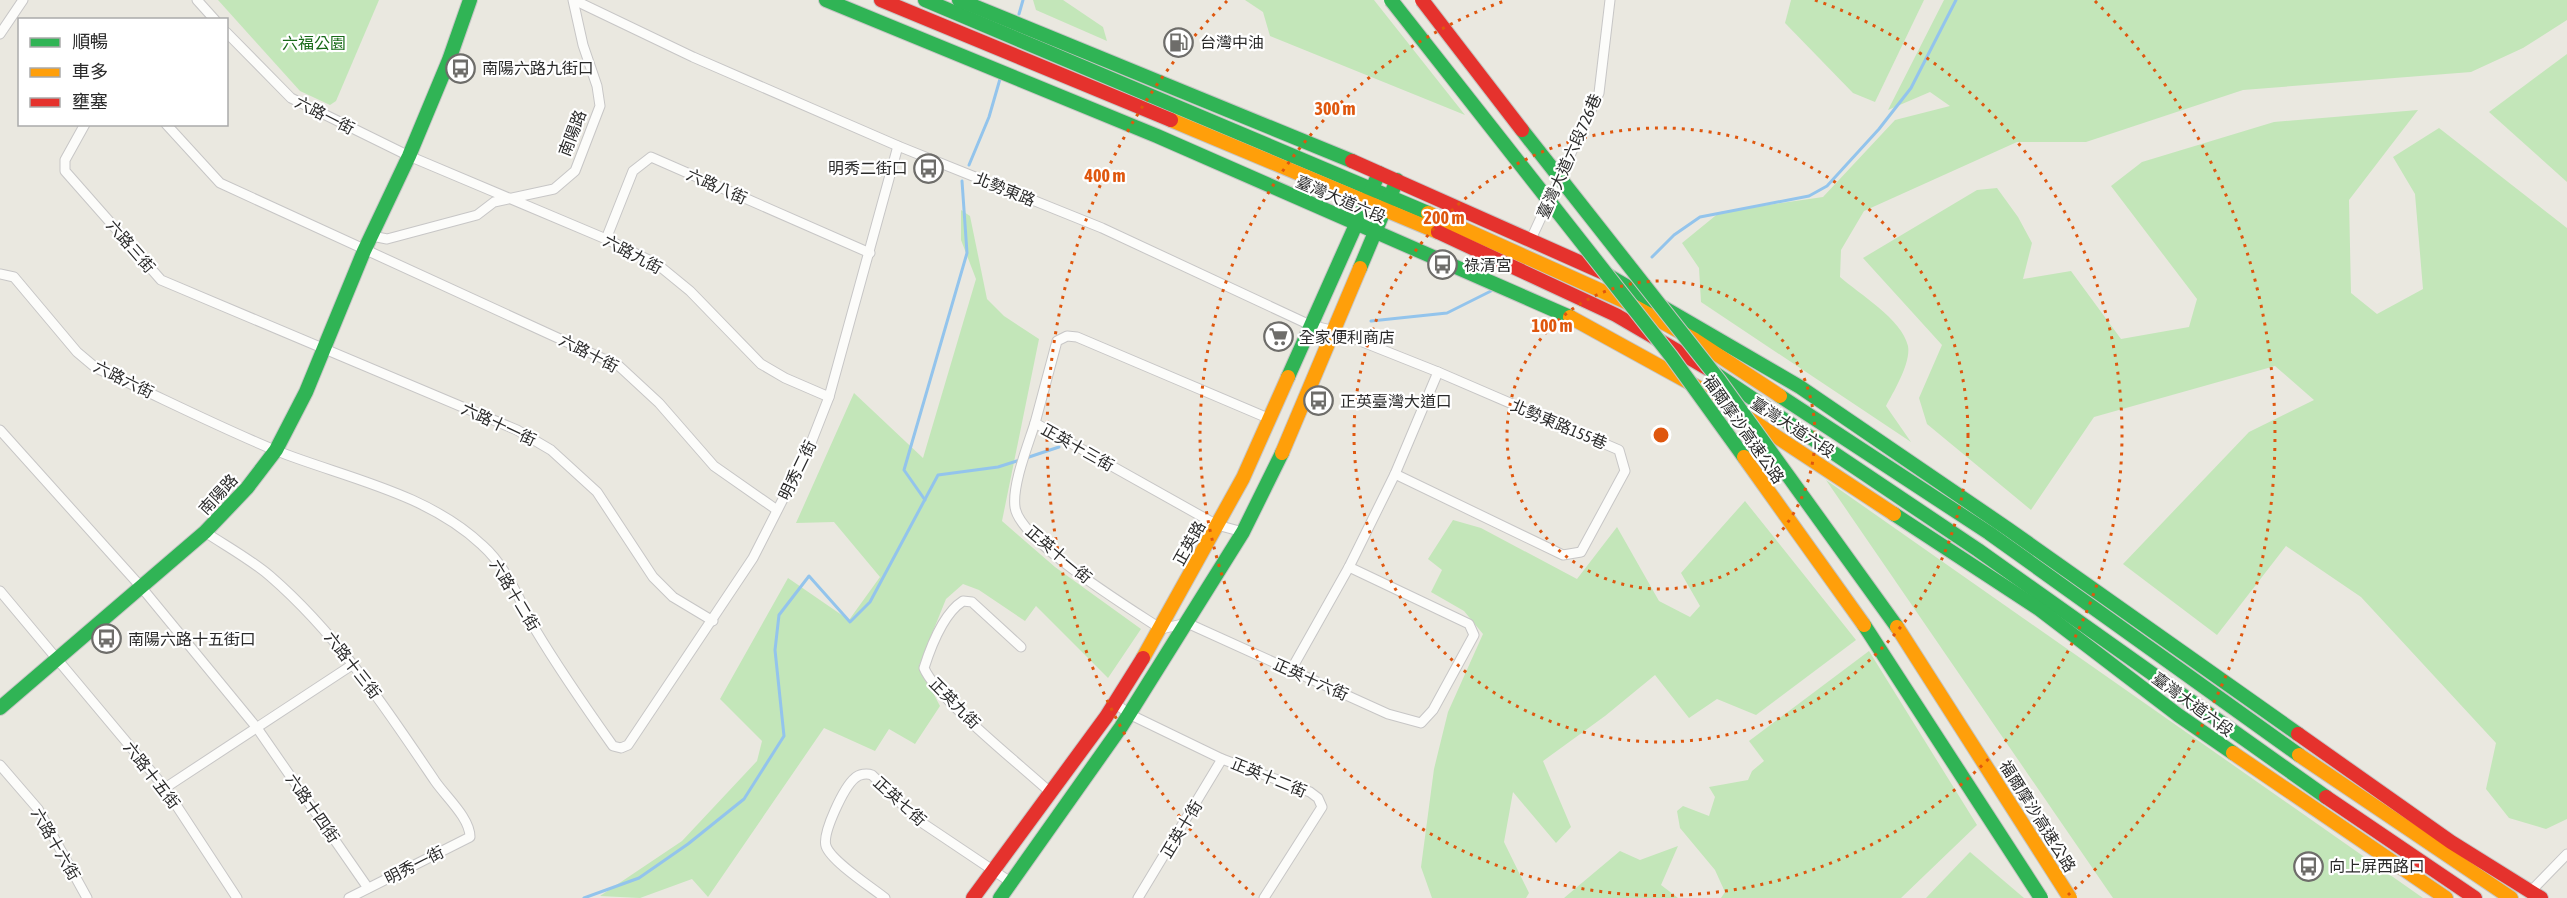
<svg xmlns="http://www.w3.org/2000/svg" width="2567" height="898" font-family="'Asap Condensed','Noto Sans TC',sans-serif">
  <rect width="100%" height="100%" fill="#eae8e0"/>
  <!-- green -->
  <g fill="#c3e6b9">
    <path d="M218,0h161l-43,101 -6,4 -30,-14z"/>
    <path d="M1033,0h30l40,27 4,14 -71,-31z"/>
    <path d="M1245,0h129l91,115 -195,-79 -7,-24z"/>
    <path d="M1791,0h133l-49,102 -22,-9 -68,-70z"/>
    <path d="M1944,0h623v20l-44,28 -52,24 -228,18 -157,52h-69l-153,69 -23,39 -1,27c19,17 62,42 68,69 3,17 -14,45 -22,60l25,36 -210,-140 -2,-34 -17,-25 38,-31 103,-15 72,-77 55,-14 -20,-14 -42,18z"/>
    <path d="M2567,54v128l-78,-70z"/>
    <path d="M2418,110l-69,90 2,93 26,21 46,-25 -8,-95 -22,-37 46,-29 128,100v591l-21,10 -37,-11 -23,-29 10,-46 -135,-146 -75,-51 -69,89 -94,-71 126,-132 65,-32 -39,-34 -181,51 -63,93 -104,-86 -8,-26 23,-53 -79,-87 114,-68 20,-2 21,29 14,26 -9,36 48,-8 50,68 68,-12 8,-28 -86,-113 31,-24 132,-40z"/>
    <path d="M961,210l9,6 17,83 17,17 35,23 -37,182 53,46 86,62 -33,49 -72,-72 -11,15 -46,-31 -16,-6 -17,15 -27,67 21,40 -25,38 -26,-15 -14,22 -51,-23 -116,169 -16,-18 -52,19 -40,-2 82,-55 75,-80 5,-20 -42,-42 68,-121 61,42 31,-43 -46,-55 -38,1 58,-130 69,65 53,-179 -15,-39z"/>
    <path d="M1826,480l597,418h-310z"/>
    <path d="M1745,501l111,139 -100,75 -39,-16 -28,19 -34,-43 -50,41 -62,45 28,66 -15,16 -43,-51 -9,50 25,51 -3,5h-94l-11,-31 13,-98 14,-57 35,-78 -19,-23 -33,-19 11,-22 -14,-11 25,-39 28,8 96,51 40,-52 42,74 31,16 10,-11 -19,-33z"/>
    <path d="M1869,651l108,174 -76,73h-180l4,-6 -10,-22 -35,-42 -3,-17 6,-5 26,10 6,-19 -6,-10 39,-7 4,-9 12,-10 -15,-20z"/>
    <path d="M1678,846l-17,39 17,13h-114l56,-47 20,9z"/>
    <path d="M1970,852l54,46h-98z"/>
  </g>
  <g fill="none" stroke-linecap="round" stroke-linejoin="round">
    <!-- stream -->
    <g stroke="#93c4ec" stroke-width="3">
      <path d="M1019,14l4,-14"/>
      <path d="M969,165l20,-48 11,-38"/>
      <path d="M1652,257l22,-22 26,-18 109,-21 18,-10 52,-57 32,-41 45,-88"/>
      <path d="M1371,321l76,-8 44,-22"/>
      <path d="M1026,458l33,-11"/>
      <path d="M925,500l-21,-30 63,-217 -5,-72"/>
      <path d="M584,898l55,-20 49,-34 56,-45 40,-63 -9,-86 4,-35 30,-39 41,46 20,-20 68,-127 60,-8 22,-7"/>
    </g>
    <defs>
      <g id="street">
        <path d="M197,0l18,20"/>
        <path d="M574,0l119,57 205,89 204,82 208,97 25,6 103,41 181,78 6,21 -44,81 -18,3 -168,-81"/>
        <path d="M226,32l65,66 118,58 197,83 51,25 33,27 71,73 24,14 44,19"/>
        <path d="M0,34l23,-34"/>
        <path d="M85,124l-20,36v11l96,109 356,150 34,20 46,42 56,85 20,20 40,24"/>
        <path d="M166,124l54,59 399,183 40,37 55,63 63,44"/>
        <path d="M372,236l15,3 90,-24 17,-13 60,-13 21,-18 25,-65 -3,-20 -14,-41 -10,-45"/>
        <path d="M606,239l27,-68 18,-14 219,96"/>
        <path d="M1531,239l68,-146 11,-93"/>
        <path d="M0,274l14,3 63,75 19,16c60,27 120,58 181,83 69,27 150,42 205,94 25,22 37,55 53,84 24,40 51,79 78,117l8,2 7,-3 125,-187 56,-110 20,-51 69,-251"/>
        <path d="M1035,423c-7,22 -23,62 -20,84 4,34 116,102 146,122l26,-6 201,91 33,9 12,-13 41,-75 -5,-11 -120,-57"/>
        <path d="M0,430l142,158 115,140 111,160"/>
        <path d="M205,532c21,14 45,27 65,44 67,58 115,131 165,205 11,16 35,37 35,56l-121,61"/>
        <path d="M1243,532l-26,-7 -182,-102 22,-82 10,-5 10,1 193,82"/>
        <path d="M0,591l165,197 72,110"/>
        <path d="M1021,647l-49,-45 -9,-1c-19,12 -32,45 -39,67 13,31 98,98 127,125"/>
        <path d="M1291,670l58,-103 46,-93 43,-102"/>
        <path d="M1115,703l14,11 93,45 88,33 8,6 4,9 -58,91"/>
        <path d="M0,765l38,44 49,89"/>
        <path d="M165,788l187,-123"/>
        <path d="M2531,891l36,-37"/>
        <path d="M885,898c-14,-11 -54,-37 -59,-52 -4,-13 18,-59 29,-68 4,-4 12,-5 17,-3l46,45 94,63"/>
        <path d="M1138,898l84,-139"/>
      </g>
      <g id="fast">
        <path d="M826,0l331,136 413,181"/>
        <path d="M925,0l503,213"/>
        <path d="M959,0l393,161"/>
        <path d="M1360,268l37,-88"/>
        <path d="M1604,273l196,114 208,142 290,205"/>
        <path d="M1710,370l268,180 348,247"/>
        <path d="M1288,377l91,-204"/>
        <path d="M1780,396l209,137 310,222"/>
        <path d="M1894,514l145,95 139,106 55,38"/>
        <path d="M0,708l205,-176 42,-44 29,-38 30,-58 58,-141 45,-95 40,-96 21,-60"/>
        <path d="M1000,898l121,-171 122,-195 39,-79"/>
      </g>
      <g id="slow">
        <path d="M1171,120l267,112"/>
        <path d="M1428,213l196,88 71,39 85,56"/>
        <path d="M1570,317l151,83 173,114"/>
        <path d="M1282,453l78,-185"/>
        <path d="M1143,658l100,-180 45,-101"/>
        <path d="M2233,753l213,145"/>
        <path d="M2299,755l212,143"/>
      </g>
      <g id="jam">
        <path d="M881,0l290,120"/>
        <path d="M1352,161l252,112"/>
        <path d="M1438,232l178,83 94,55"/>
        <path d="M2298,734l153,108 90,56"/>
        <path d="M2326,797l149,101"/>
        <path d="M973,898l133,-181 37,-59"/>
      </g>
    </defs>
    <!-- street casing -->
    <use href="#street" stroke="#c7c6c6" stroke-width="11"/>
    <!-- fast casing -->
    <use href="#fast" stroke="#c7c6c6" stroke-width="16"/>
    <!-- slow casing -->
    <use href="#slow" stroke="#c7c6c6" stroke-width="16"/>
    <!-- jam casing -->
    <use href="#jam" stroke="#c7c6c6" stroke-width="16"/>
    <!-- street -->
    <use href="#street" stroke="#fcfcfa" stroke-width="9"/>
    <!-- fast -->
    <use href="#fast" stroke="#30b455" stroke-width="14"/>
    <!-- slow -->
    <use href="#slow" stroke="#ff9f0a" stroke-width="14"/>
    <!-- jam -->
    <use href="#jam" stroke="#e5322d" stroke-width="14"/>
    <defs>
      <g id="fast-bridge">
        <path d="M1391,0l280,356 73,101"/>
        <path d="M1522,130l197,250 178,247"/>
        <path d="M1864,625l177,273"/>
      </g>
      <g id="slow-bridge">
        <path d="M1744,457l120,168"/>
        <path d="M1897,627l173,271"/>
      </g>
      <path id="jam-bridge" d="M1422,0l100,130"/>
    </defs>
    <!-- fast-bridge casing -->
    <use href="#fast-bridge" stroke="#c5c5c1" stroke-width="16" stroke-linecap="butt"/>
    <!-- slow-bridge casing -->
    <use href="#slow-bridge" stroke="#c5c5c1" stroke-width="16" stroke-linecap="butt"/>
    <!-- jam-bridge casing -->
    <use href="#jam-bridge" stroke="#c5c5c1" stroke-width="16" stroke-linecap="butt"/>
    <!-- fast-bridge -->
    <use href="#fast-bridge" stroke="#30b455" stroke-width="14"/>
    <!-- slow-bridge -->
    <use href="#slow-bridge" stroke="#ff9f0a" stroke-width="14"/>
    <!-- jam-bridge -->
    <use href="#jam-bridge" stroke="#e5322d" stroke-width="14"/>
  </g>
  <!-- distance rings -->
  <g fill="none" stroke="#df570e" stroke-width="3" stroke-dasharray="3 6">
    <circle cx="1661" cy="435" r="154"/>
    <circle cx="1661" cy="435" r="307"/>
    <path d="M1815 0A461 461 0 1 1 1507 0"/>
    <path d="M1254 895A614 614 0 0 1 1227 1M2095 1A614 614 0 0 1 2068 895"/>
  </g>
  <!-- icons -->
  <defs>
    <symbol id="fuel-ring" viewBox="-11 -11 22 22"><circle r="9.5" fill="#fff" stroke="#6e6d6a" stroke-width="1.5"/><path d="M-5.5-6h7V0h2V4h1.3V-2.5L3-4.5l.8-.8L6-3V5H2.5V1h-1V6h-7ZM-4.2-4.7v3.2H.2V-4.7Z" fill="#6e6d6a"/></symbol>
    <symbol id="bus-ring" viewBox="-11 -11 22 22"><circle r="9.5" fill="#fff" stroke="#6e6d6a" stroke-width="1.5"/><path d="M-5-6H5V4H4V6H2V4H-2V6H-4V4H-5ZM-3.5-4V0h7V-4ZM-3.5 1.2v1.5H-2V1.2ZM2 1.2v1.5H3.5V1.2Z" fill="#6e6d6a"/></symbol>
    <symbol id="supermarket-ring" viewBox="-11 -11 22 22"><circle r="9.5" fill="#fff" stroke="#6e6d6a" stroke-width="1.5"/><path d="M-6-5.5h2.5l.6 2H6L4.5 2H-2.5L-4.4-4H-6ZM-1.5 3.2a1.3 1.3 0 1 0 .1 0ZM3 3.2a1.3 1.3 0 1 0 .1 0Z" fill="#6e6d6a"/></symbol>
  </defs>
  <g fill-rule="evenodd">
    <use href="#fuel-ring" x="1162" y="26" width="33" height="33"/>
    <use href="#bus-ring" x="444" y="52" width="33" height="33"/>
    <use href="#bus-ring" x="912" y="152" width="33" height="33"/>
    <use href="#bus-ring" x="1426" y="248" width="33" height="33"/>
    <use href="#supermarket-ring" x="1262" y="320" width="33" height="33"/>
    <use href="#bus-ring" x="1302" y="384" width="33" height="33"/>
    <use href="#bus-ring" x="90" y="622" width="33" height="33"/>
    <use href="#bus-ring" x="2292" y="850" width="33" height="33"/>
  </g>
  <g text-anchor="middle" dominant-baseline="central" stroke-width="4.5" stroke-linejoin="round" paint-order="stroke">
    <!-- poi labels -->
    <g font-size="16" fill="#2b2b2b" stroke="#fff" text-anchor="start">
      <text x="1200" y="42">台灣中油</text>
      <text x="482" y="68">南陽六路九街口</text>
      <text x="908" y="168" text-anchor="end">明秀二街口</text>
      <text x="1464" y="265">祿清宮</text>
      <text x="1299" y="337">全家便利商店</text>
      <text x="1340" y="401">正英臺灣大道口</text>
      <text x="128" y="639">南陽六路十五街口</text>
      <text x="2329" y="866">向上屏西路口</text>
    </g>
    <!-- park labels -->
    <g font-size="16" fill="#196b19" stroke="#fff">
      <text x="314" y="43">六福公園</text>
    </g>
    <!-- street labels -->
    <g font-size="16" fill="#2b2b2b" stroke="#fff">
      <text transform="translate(325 115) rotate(27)">六路一街</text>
      <text transform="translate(572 133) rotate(-69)">南陽路</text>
      <text transform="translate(1569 156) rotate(-66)">臺灣大道六段726巷</text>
      <text transform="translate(717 186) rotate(24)">六路八街</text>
      <text transform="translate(1005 189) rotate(22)">北勢東路</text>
      <text transform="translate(1341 199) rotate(23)">臺灣大道六段</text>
      <text transform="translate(131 246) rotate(49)">六路三街</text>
      <text transform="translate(633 254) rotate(28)">六路九街</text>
      <text transform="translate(589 353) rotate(27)">六路十街</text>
      <text transform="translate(124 379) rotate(26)">六路六街</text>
      <text transform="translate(499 424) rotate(25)">六路十一街</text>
      <text transform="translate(1559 424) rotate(23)">北勢東路155巷</text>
      <text transform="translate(1793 427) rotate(33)">臺灣大道六段</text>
      <text transform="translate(1744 429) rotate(55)">福爾摩沙高速公路</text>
      <text transform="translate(1078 447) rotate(29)">正英十三街</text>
      <text transform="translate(797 470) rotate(-64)">明秀二街</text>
      <text transform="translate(218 494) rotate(-47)">南陽路</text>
      <text transform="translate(1189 543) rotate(-61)">正英路</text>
      <text transform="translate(1059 554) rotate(40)">正英十一街</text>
      <text transform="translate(515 595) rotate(59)">六路十二街</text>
      <text transform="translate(353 665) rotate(52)">六路十三街</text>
      <text transform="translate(1311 679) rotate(24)">正英十六街</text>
      <text transform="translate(955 703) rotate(45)">正英九街</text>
      <text transform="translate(2193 704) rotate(36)">臺灣大道六段</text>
      <text transform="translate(152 775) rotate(52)">六路十五街</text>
      <text transform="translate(1269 777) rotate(22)">正英十二街</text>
      <text transform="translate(900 801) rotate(42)">正英七街</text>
      <text transform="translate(313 808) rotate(55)">六路十四街</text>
      <text transform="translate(2038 816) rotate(58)">福爾摩沙高速公路</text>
      <text transform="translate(1181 829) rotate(-59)">正英十街</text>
      <text transform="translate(56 844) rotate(60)">六路十六街</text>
      <text transform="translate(414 865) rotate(-27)">明秀一街</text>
    </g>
  </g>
  <circle cx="1661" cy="435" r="9" fill="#df570e" stroke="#fff" stroke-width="3"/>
  <g font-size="18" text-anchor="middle" font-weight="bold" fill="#df570e" stroke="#fff" stroke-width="4.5" stroke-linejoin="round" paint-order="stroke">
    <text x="1335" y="115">300 m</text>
    <text x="1105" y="182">400 m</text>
    <text x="1444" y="224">200 m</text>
    <text x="1552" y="332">100 m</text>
  </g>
  <!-- legend -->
  <rect x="18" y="18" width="210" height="108" fill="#ffffff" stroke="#aaaaaa" stroke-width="1.5"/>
  <rect x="30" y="38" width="30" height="9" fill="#30b455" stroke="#aaaaaa" stroke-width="1.5"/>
  <text x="72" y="48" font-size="18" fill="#2b2b2b">順暢</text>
  <rect x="30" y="68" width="30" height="9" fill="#ff9f0a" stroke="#aaaaaa" stroke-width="1.5"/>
  <text x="72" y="78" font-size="18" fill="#2b2b2b">車多</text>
  <rect x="30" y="98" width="30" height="9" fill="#e5322d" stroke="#aaaaaa" stroke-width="1.5"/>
  <text x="72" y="108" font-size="18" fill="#2b2b2b">壅塞</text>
</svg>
